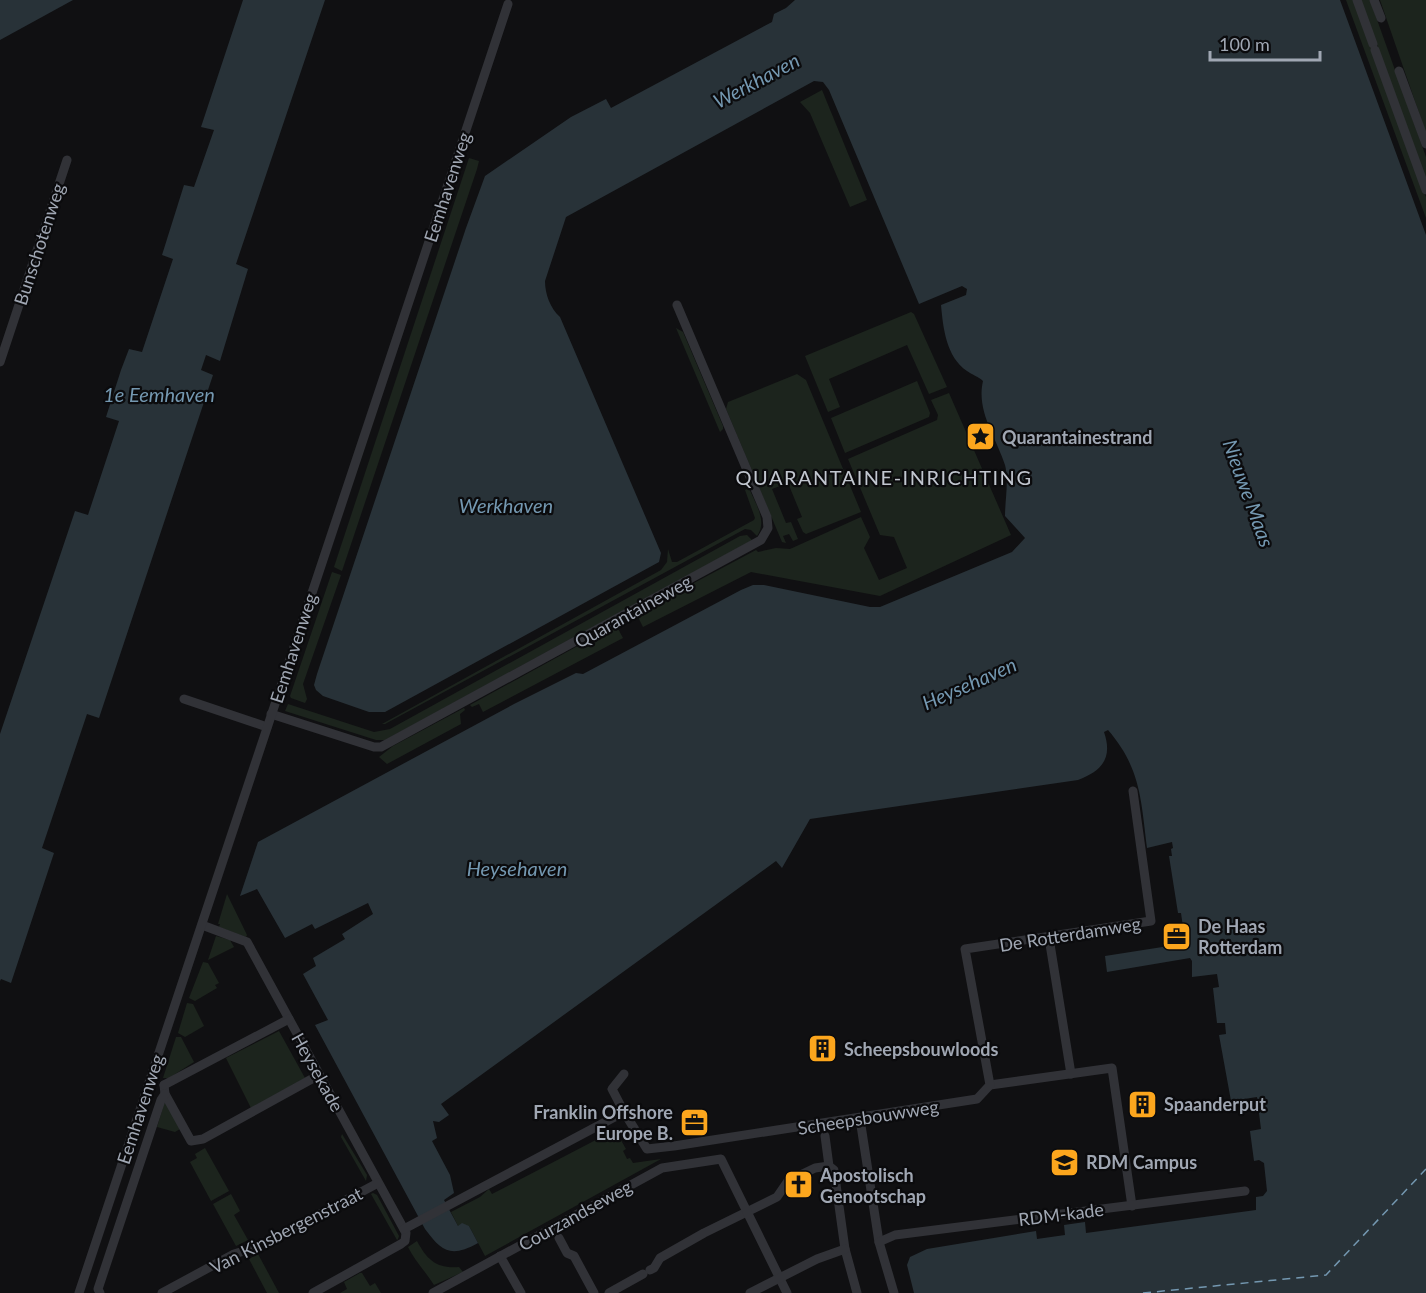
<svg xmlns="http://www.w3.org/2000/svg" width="1426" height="1293" font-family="Lato,sans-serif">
  <rect width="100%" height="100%" fill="#101012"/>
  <!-- green -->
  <g fill="#1c241d">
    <path d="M1346,0h9l71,197v21z"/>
    <path d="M1361,0h9l56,157v24z"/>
    <path d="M1380,0h46v133z"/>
    <path d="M822,90l45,110 -17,7 -40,-94 -10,-11z"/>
    <path d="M469,158l10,3 -2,8 -135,402 -8,-4z"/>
    <path d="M911,312l3,2 33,73 -18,7 -22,-49 -78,34 11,28 -12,5 -23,-56z"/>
    <path d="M676,328l7,4 40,94v3l-3,3z"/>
    <path d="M797,374l9,6 55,132 -55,22 -3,-2 -6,-13 5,-2 -14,-34 -16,6 14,34 5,-1 7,17 -5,2 -4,-7 -6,2 3,7 -4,-1 -56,-133 2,-7z"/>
    <path d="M917,381l13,32 -1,4 -84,36 -14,-35z"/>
    <path d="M949,393l62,142 -131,61 -129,-24 -108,55 -5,-10 -6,3 -2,-3 126,-67 2,2 18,-4 14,1 71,-32 9,20 -6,11 15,32 28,-12 -13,-31 -14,-2 -32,-76 89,-39 1,-5 -7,-15z"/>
    <path d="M749,488c6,15 19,33 8,48l-6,-6 -6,-1 -360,195h-3l279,-154 6,-8 1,-13 4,13h5l77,-42 1,-2 -10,-28z"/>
    <path d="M747,535l5,5 -3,2 -364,198h-9l-91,-29 3,-7 86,28 16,-3 350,-193z"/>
    <path d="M332,572l9,3 -38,109 4,15 -2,4 -14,-5 -1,-2z"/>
    <path d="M616,625l7,13 -140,74 -4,-8 -7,3 -2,-2z"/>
    <path d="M464,708l1,2 -5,4 1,10 -74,40 -8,-7 14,-11z"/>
    <path d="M227,894l20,41 -1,2 -27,-10 1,-3h-2z"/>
    <path d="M216,936l14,4 4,7 -26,13z"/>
    <path d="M203,962l5,1 11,20 -4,2 2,3 -22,13 -6,-3z"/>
    <path d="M187,1003l6,1 11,22 -19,11 -7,-4z"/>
    <path d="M279,1031l26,47 -54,30 -25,-50z"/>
    <path d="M176,1037h5l13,25 -25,16h-6z"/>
    <path d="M165,1101l15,28 -5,3 -18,-5z"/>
    <path d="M613,1131l3,5 2,-1 8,14 -3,2 4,8 3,-1 3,5 28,-4 -176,97 -16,-30h-11l-7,-14 29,-15 9,-8 3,5z"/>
    <path d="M342,1134l25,41 -1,6 -25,-44z"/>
    <path d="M205,1148l24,43 -18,10 -21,-39 7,-4 -2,-4z"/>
    <path d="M373,1193l4,2 22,41 -1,3 -1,1 -26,-46z"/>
    <path d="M231,1194l9,17 -6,4 14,25 -12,6 -23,-42z"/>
    <path d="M417,1241c10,19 20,28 42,26l4,5 -29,13c-9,-14 -19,-24 -26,-38z"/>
    <path d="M258,1254l21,39h-12l-18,-34z"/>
    <path d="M360,1273h2l8,13 5,-3 6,10h-41l7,-4 -3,-7z"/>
  </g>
  <!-- water -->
  <g fill="#283238">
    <path d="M0,0h73l-73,40z"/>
    <path d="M243,0h82l-89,264 12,5 -28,92 -14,-6 -5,15 12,5 -114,343 -12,-4 -45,134 12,5 -43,130 -10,-4 -1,2v-247l75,-223 13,4 31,-94 -13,-4 15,-47 8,-21 13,3 31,-93 -11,-4 22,-70 10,2 20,-57 -13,-3z"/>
    <path d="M795,0h545l86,235v1058h-512l-7,-28 3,-8 17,-8 109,-18 1,8 28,-4 -1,-10 21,-3 1,11 170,-23v-13l7,-1 4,-5 -3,-28 -5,-3 -5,1 -4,-30 11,-2 -4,-32 -26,4 -12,-66 7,-1 -1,-11h-8l-4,-35 6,-1 -2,-13 -25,3v-16l-2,-3 -83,14 -2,-16 83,-13 1,-3 -5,-6 -3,-21h-3l-9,-57h3l-1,-7 2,-1 -1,-6 -25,6c-6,-47 -6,-80 -39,-118l-4,2c9,26 -2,39 -26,48l-268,39 -28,49 -6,-7 -335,243 8,11 -10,7 -6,-1 4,17 -5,3 18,34 4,18 -10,7 14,26 4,-3 7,3 9,17c-27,15 -36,9 -53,-14l-110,-204 13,-5 -25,-46 13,-8 -3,-8 32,-19 -3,-5 31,-20 -5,-11 -53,26 -3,-5 -27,14 -28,-49 -17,7 18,-54 256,-138 62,-31 7,1 158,-84 12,-5h11l106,22h10l132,-55 13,-14 -20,-22c0,-15 4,-36 0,-51 -9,-28 -29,-54 -22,-84 -5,-5 -11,-6 -16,-10 -21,-14 -24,-44 -26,-66l25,-10 1,-6 -5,-3 -43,18 -90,-214 -6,-8 -9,-1 -248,136 -21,64c0,13 5,27 15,36l101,236 -2,9 -274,150h-16l-46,-16 -7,-6 -2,-5 3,-11 149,-446 19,-52 86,-59 35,-18 5,9 161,-86 2,-8 12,-6z"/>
  </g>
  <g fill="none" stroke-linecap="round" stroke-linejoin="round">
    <!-- ferry -->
    <path stroke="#7498b1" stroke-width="1.5" stroke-dasharray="8 6" stroke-linecap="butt" d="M1143,1293l183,-18 100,-106"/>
    <!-- minor -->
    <g stroke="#313237" stroke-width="9">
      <path d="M1357,0l16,44"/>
      <path d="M1374,0l7,18"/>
      <path d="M1375,50l51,140"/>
      <path d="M1399,71l27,73"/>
      <path d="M0,362l67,-202"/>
      <path d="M184,699l83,28"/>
      <path d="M271,714l103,33h7l380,-207 7,-12 -1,-11 -90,-212"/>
      <path d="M202,925l45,17 159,291 -1,8 -4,3 -88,49"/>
      <path d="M1049,938l22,136"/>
      <path d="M624,1074l-12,15 12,23"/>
      <path d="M164,1085l1,9 26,47 12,-2 116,-64"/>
      <path d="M164,1085l125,-66"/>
      <path d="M990,1085l122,-17 20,138"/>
      <path d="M860,1119l19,123 15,51"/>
      <path d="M825,1136l4,30 5,4 11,79 12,44"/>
      <path d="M404,1229l220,-117 23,37 27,-3 303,-47 13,-14 -25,-136 186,-28 -18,-130"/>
      <path d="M559,1238l8,15 7,3 20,37"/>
      <path d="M879,1242l16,-7 350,-44"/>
      <path d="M500,1256l21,37"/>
      <path d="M650,1270l4,-2 6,-10 44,-25 73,-36 11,-16 27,-13 14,-2"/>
      <path d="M79,1293l429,-1289"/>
      <path d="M100,1293l-2,-4 63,-189 4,-6"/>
      <path d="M162,1293l72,-39 26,-8 118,-63"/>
      <path d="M433,1293l229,-125 59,-9 66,134"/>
      <path d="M609,1293l34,-19"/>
      <path d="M750,1293l67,-34 28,-10"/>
    </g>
  </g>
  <!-- icons -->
  <defs>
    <symbol id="sight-square" viewBox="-11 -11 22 22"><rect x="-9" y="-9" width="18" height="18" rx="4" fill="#fca61d" stroke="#0b0b0d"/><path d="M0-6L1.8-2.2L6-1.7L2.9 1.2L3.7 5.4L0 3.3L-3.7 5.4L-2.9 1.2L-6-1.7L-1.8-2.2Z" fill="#111"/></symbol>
    <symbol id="office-square" viewBox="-11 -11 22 22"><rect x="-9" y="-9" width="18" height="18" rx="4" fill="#fca61d" stroke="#0b0b0d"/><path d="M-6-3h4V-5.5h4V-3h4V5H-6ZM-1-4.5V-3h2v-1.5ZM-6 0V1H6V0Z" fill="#111"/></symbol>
    <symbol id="building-square" viewBox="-11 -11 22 22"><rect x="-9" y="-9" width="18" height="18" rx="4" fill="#fca61d" stroke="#0b0b0d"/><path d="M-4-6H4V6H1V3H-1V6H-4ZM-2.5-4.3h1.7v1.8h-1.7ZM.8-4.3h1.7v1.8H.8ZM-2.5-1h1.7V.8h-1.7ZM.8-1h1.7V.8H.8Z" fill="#111"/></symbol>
    <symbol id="university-square" viewBox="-11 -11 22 22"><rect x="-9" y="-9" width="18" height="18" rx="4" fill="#fca61d" stroke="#0b0b0d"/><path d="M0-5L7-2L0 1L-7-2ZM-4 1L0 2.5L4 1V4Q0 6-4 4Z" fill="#111"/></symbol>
    <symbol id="church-square" viewBox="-11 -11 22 22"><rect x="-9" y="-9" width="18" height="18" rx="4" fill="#fca61d" stroke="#0b0b0d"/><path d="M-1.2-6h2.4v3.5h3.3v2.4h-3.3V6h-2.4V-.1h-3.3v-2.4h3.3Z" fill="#111"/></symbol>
  </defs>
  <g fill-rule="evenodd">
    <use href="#sight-square" x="964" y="420" width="33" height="33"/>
    <use href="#office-square" x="1160" y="920" width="33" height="33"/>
    <use href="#building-square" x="806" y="1032" width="33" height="33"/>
    <use href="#building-square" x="1126" y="1088" width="33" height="33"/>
    <use href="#office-square" x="678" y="1106" width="33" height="33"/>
    <use href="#university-square" x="1048" y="1146" width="33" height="33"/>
    <use href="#church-square" x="782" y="1168" width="33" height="33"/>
  </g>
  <g text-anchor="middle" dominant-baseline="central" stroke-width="4.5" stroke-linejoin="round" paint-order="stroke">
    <!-- street labels -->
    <g font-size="18" fill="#a0a7b3" stroke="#0b0b0d">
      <text transform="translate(447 187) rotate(-72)">Eemhavenweg</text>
      <text transform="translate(39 244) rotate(-72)">Bunschotenweg</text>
      <text transform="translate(633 611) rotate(-29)">Quarantaineweg</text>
      <text transform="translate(293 648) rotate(-72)">Eemhavenweg</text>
      <text transform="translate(1070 934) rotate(-9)">De Rotterdamweg</text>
      <text transform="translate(318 1072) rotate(61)">Heysekade</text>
      <text transform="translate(140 1109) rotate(-72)">Eemhavenweg</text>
      <text transform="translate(868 1117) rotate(-9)">Scheepsbouwweg</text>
      <text transform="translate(1061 1214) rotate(-7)">RDM-kade</text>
      <text transform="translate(575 1215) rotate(-29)">Courzandseweg</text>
      <text transform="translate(286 1230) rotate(-27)">Van Kinsbergenstraat</text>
    </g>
    <!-- poi labels -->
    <g font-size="18" font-weight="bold" fill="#a0a7b3" stroke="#0b0b0d" text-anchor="start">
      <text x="1002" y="437">Quarantainestrand</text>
      <text x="1198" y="926">De Haas<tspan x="1198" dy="21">Rotterdam</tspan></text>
      <text x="844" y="1049">Scheepsbouwloods</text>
      <text x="1164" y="1104">Spaanderput</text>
      <text x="673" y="1112" text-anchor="end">Franklin Offshore<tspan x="673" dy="21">Europe B.</tspan></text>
      <text x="1086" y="1162">RDM Campus</text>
      <text x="820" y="1175">Apostolisch<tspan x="820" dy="21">Genootschap</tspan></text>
    </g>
    <!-- water labels -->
    <g font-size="20" font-style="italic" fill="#7498b1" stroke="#0b0b0d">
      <text transform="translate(756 80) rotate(-28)">Werkhaven</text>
      <text x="159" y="394">1e Eemhaven</text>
      <text transform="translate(1249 493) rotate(70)">Nieuwe Maas</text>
      <text x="506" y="505">Werkhaven</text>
      <text transform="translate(969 683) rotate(-24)">Heysehaven</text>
      <text x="517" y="868">Heysehaven</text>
    </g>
    <!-- neighbourhood labels -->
    <g font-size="20" letter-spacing="1.5" fill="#c1c6cf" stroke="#0b0b0d">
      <text x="884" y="477">QUARANTAINE-INRICHTING</text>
    </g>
  </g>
  <!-- scale -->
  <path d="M1210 51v9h110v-9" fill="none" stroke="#a0a7b3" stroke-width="3"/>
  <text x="1219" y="51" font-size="18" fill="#a0a7b3" stroke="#0b0b0d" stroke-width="4.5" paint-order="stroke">100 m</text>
</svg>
